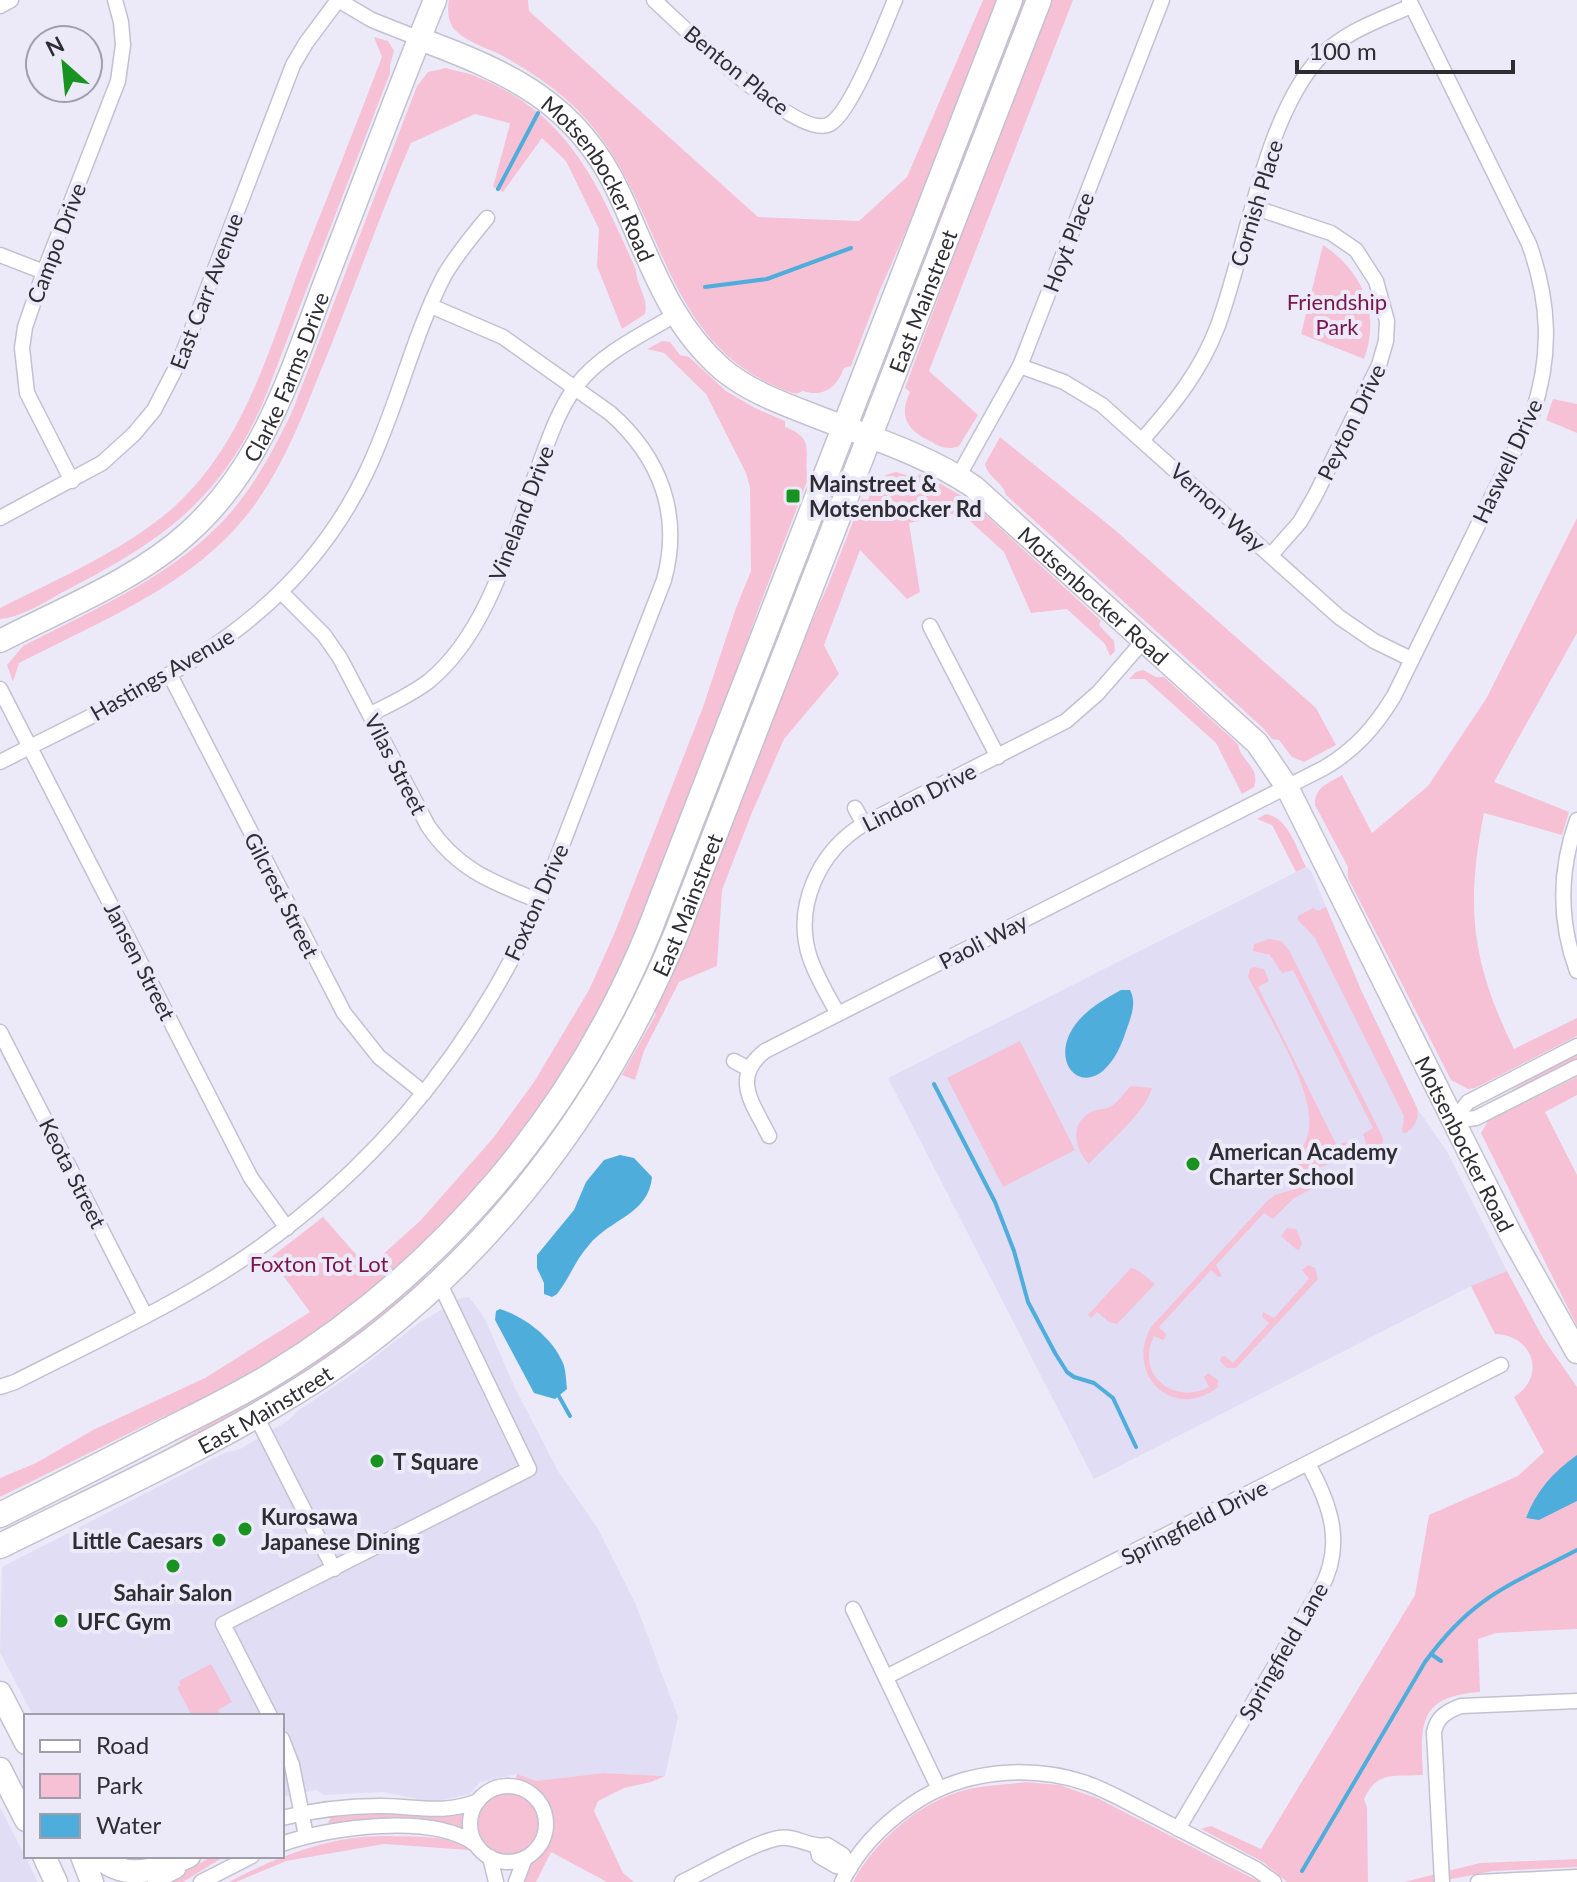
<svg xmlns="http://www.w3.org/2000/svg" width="1577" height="1882" font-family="Lato,sans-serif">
  <rect width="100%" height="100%" fill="#eceaf9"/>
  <!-- built -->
  <g fill="#e1ddf4">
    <path d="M1306,867l5,4 50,119 56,118 31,45 59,118 -36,15 -377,193 -206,-401z"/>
    <path d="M469,1297l15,20 31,71 43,83 40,58 38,76 42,112 -13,59 -62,-3 -67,8 -19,-7 -37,8 -10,12 -38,8 -49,-10 -59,3 -8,-5 -34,7v-81h-249l-33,-64 2,-85 222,-114 16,-4 49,-29 7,-8 58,-39 65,-50 42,-25z"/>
    <path d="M0,1807l35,69 2,6h-37z"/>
  </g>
  <!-- green -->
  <g fill="#f7c1d5">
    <path d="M449,0h79l1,11 229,206 101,4 48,-44 76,-177h17l-57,147 -64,145 -28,74 -7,2c-7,19 -20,30 -41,23l-7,3c-131,-42 -128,-171 -200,-263 -25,-33 -59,-56 -95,-76 -16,-8 -35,-13 -47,-26 -6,-7 -7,-21 -5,-29z"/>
    <path d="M1019,0h10l-162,411 55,-156z"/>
    <path d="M1048,0h25l-144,371 49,44 -19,31c-12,5 -20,0 -31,-6 -22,-11 -29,-25 -18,-48l-5,-4z"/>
    <path d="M374,37l14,4 6,10 -4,14v8l-128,332c-44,98 -103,137 -195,185 -21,11 -44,27 -67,29v-11c59,-30 124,-57 174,-101 70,-63 96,-160 128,-246 27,-68 54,-136 80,-204z"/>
    <path d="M446,68c9,3 20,4 29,8 94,37 123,108 161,194 0,15 13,28 9,44l-23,15 -25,-63 2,-37 -33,-68 -24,-23 -39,54 -10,-5 17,-63 -1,-1 -34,-9 -64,29c-33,76 -60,155 -92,232 -22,55 -43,109 -84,154 -57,62 -142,96 -216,134l-6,19 -6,-17 16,-19c73,-38 154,-71 209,-135 25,-30 43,-64 60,-99l125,-326 11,-14z"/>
    <path d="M1323,245c39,26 58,68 41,114l-63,-25z"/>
    <path d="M662,341l8,1 10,13 9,2 37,34 29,17 30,13v6c33,12 17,28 23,52l-52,136 -21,64 -105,274 -80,144 -100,124 -103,91 -106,70 -87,39 -154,76v-19l36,-15 57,-33 112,-52 105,-66 -40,-54 53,-41 45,51 53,-48 73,-83 40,-55 55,-92 26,-58 88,-225 33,-99 15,-37 -1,-84 -4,-14 -40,-79 -42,-41 -17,-4z"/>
    <path d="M1553,399l24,5v29l-31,-13z"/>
    <path d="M1000,437l115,93 201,178 20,37 -32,17 -12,-5 -13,-17 -7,-1 -10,-12 -256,-232c-3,-13 -18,-17 -21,-31z"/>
    <path d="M844,455l3,1 -24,59 -28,83 -137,357 -74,139 -56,73 30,-50z"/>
    <path d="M896,472l20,6 4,-4c21,9 40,20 58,34l123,113 -2,4 15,16 1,10 -5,5 -5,-12 -38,-35 -36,4 -27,-61 -44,-40 -51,11 11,69 -13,7 -47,-49 -36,95 15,29 -55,65 -33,76 -29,75 -5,76 -38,16 -35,69 -9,29 -13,-5 34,-61 -4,-3 130,-322 46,-104 34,-86 6,1c6,-15 11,-25 28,-28z"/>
    <path d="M1577,518v115l-83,149 75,30 -7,23 -78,-22c-19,95 -12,149 30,236l63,-31v18l-102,52 -7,1 -17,-9 -103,-202v-11l-33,-62c-1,-18 14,-22 27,-30l30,58 56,-47 58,-87z"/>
    <path d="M1143,670l13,7h8l74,67c2,17 23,23 16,43l-12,7 -26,-51 -71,-64h-16l7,-7z"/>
    <path d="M1266,814c22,3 31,35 40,53l-10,5 -24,-47 -15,-6z"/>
    <path d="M1326,907l35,83 56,118c3,9 -3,20 -11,25l-4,-1 2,-16 -89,-178 -17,-18v-4l15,-8 5,3z"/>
    <path d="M1269,939l12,2 8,9 94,188 -1,7 -8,4 -7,-3 -4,-12 10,-6 -80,-158 -11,3 -12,-18 -17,-4 1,-7z"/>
    <path d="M1254,967l10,2 5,12 -11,6 79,159 8,-4 6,4 2,8 -5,4 -55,18 -4,-2c6,-15 17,-27 20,-45 6,-39 -42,-115 -61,-152l2,-8z"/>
    <path d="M1020,1041l55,109 -72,37 -56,-109z"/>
    <path d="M1577,1052v9l-63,33 -2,-4z"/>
    <path d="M1577,1077v18l-32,17 32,63v151l-96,-193 7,-12z"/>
    <path d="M1131,1086l21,2c-6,24 -45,56 -63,76 -14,-15 -20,-38 0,-51 6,-4 12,-3 18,-5 10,-3 17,-16 24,-22z"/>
    <path d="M1325,1180v2l-31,16 -21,21 -9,-6 -48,52 6,11 -4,1 -7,-7 -52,57 7,7 -1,4 -2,2 -9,-4c-19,38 19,70 55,51l-5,-10 4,-4 10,7v7c-44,35 -94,-12 -67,-60l116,-126 8,-6z"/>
    <path d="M1287,1228l9,1 6,14 -2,6 -3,1 -16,-14z"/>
    <path d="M1308,1265l7,3 3,11 -82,89h-9l-7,-7 1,-4 4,-1 8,7 36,-40 -7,-6 1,-5 11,6 35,-39 -7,-9z"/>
    <path d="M1131,1268l8,3 16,13 -38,40 -8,-2 -12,-10 -6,6 -3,-3z"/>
    <path d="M1507,1271l36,67 34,49v242l-81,4 -18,6 2,53c-61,4 -60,31 -57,83 -30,2 -45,-5 -59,24l3,8 1,75h-81l-24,-20 -62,-33 10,-3 50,23 154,-254 14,-80 89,-39 26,-24 -30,-55c33,-21 19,-62 -19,-63l-24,-48z"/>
    <path d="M423,1274l5,5c-45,38 -91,77 -141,108 -46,27 -93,51 -141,74l133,-78z"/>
    <path d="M211,1664l21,38 -14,8 3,6h-29l-15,-29 4,-2 -2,-4z"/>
    <path d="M603,1773l62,3 -14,6 -27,6 -26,13 -4,10 29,62 11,9h-27l-56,-30 -15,30h-15c6,-15 15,-23 23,-37 16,-28 -3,-53 -29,-64l2,-7 19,7z"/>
    <path d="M1026,1782l33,3 38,13 163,84h-407c22,-41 66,-80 112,-92 20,-5 41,-5 61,-8z"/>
    <circle cx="508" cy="1824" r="33"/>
    <path d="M387,1813l55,3 23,-3 1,18 -138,-8 3,-6z"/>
    <path d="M388,1836c25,1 60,-2 81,14l-85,-6 -98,17 -50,21h-7c50,-26 101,-47 159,-46z"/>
    <path d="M213,1856h12l-42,26h-13l1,-3z"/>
    <path d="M1577,1859v8l-84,4 -57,11h-32l76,-19z"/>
  </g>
  <!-- water -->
  <g fill="#4faddc">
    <path d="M1121,990h9c7,13 1,27 -4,41 -26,81 -81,41 -53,-3 11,-17 30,-28 48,-38z"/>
    <path d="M620,1155l14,3 18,19c-3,37 -42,42 -63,68 -13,14 -20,34 -32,49l-5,3 -8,-3v-11l-7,-15v-13l37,-45 12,-28 18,-22z"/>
    <path d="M500,1309c25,8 52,28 63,54 3,7 3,18 4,26l-12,10 -21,-6 -39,-73 1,-9z"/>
    <path d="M1577,1455v46l-38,19 -13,-2c10,-27 27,-46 51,-63z"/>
  </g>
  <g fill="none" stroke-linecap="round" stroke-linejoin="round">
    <!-- stream -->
    <g stroke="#4faddc" stroke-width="4">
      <path d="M498,189l40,-76"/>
      <path d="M705,287l62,-8 84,-31"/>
      <path d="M934,1084l61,118 19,49 14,51 27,51 12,19 7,5 20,6 19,15 23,49"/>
      <path d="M556,1391l14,25"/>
      <path d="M1431,1654l10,7"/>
      <path d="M1302,1871l123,-209c48,-66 83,-76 152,-112"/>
    </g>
    <defs>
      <g id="street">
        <path d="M338,0l34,20 48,19"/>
        <path d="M654,0c25,23 145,142 176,124 22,-13 54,-98 65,-124"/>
        <path d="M0,6l11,-6"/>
        <path d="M1253,207l78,26 25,17 20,31 11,40 -1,20 -7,24 -63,129 -16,28 -29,33"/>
        <path d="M0,255l44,17"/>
        <path d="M1020,366l44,16 38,23 237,212 35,24 37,18"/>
        <path d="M1143,439c30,-34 57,-67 74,-111 30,-79 46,-211 104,-272 25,-25 59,-36 90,-50"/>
        <path d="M958,477l62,-111 142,-366"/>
        <path d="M72,481l-45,-88 -5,-45 3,-21 19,-55 74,-191 5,-36 -2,-23 -6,-22"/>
        <path d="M0,518l102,-55 32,-29 20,-24 27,-52 112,-293 13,-22 32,-43"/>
        <path d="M282,593l42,42 16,23 88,168c30,44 64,56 111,75"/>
        <path d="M930,626l68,131"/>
        <path d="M170,675l174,338 35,44 45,36"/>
        <path d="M0,689l251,489 36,50"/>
        <path d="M371,714c19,-10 40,-19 58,-33 60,-49 83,-143 109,-213 11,-29 20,-58 39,-83 24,-31 64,-50 98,-70"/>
        <path d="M0,762c147,-75 290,-130 366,-289 31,-64 46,-135 78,-197 12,-21 28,-40 43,-58"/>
        <path d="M855,808l9,16"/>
        <path d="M1577,820c-18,50 -18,102 0,151"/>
        <path d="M838,1014c-10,-18 -21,-36 -28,-56 -17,-51 9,-107 54,-134l202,-103 32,-28 47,-54"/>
        <path d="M0,1032l145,283"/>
        <path d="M734,1061l15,8"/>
        <path d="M1453,1121l15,-19 109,-56"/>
        <path d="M1453,1121l23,-3 101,-51"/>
        <path d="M769,1136c-15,-31 -39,-58 -4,-85l559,-283c31,-18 51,-41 70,-72l138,-281c20,-58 18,-113 -3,-171l-120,-244"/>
        <path d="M0,1387l15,-5c84,-43 172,-82 248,-137 106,-76 190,-175 251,-290 28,-53 48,-111 70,-167 26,-69 53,-139 80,-208 18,-66 -4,-123 -54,-167l-107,-76 -72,-31"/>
        <path d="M256,1416l78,153"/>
        <path d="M853,1609l86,180"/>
        <path d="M886,1677l615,-312"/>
        <path d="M270,1716l-47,-92 306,-155 -90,-187"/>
        <path d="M282,1739l10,26 14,71"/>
        <circle cx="508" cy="1824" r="38"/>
        <path d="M282,1818c32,-8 65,-12 98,-12 35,0 64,9 98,-5"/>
        <path d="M1178,1829l142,-239c25,-44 11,-85 -12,-126"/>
        <path d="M282,1844c47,-17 150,-31 193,0"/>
        <path d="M817,1847l2,9 17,10 14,2"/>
        <path d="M490,1857l6,25"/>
        <path d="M155,1882l23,-12"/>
        <path d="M201,1882l51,-26"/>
        <path d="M516,1882l9,-24"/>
        <path d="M682,1882c25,-12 73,-40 97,-44 18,-3 31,11 48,7l16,10 7,13"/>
        <path d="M842,1882c15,-31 40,-57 69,-77 50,-35 117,-41 175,-22 25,9 48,23 72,35 32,17 65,34 98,51l18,13"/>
        <path d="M1442,1882l-8,-150c3,-15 13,-21 27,-26l116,-5"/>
        <path d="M1478,1882l99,-5"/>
      </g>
      <g id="secondary">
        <path id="s1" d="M420,39c88,33 157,63 199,154 30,64 48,128 103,176 24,20 52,31 80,42 57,23 121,41 172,76l283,256 30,44 183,367 41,81 66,117"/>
        <path id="s2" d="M0,641c62,-32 138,-62 189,-109 77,-69 104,-167 140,-260 35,-90 69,-182 106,-272"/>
        <path d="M0,1693l26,50"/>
        <path d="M0,1769l26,51"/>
        <path d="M44,1856l12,26"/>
        <path d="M82,1856l10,26"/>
        <path d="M98,1856c26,26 61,14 91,0"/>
      </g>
      <g id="primary">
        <path d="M0,1515c56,-28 112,-56 168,-85 34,-17 69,-34 102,-54 171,-104 303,-260 379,-445l361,-931"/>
        <path id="s3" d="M0,1546c99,-49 202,-96 296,-154 174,-107 304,-273 381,-460l362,-932"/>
      </g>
    </defs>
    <!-- street casing -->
    <use href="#street" stroke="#c3c1d0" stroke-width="17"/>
    <!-- secondary casing -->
    <use href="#secondary" stroke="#c3c1d0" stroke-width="25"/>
    <!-- primary casing -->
    <use href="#primary" stroke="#c3c1d0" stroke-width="27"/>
    <!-- street -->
    <use href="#street" stroke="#fff" stroke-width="14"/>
    <!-- secondary -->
    <use href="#secondary" stroke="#fff" stroke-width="22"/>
    <!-- primary -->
    <use href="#primary" stroke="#fff" stroke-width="24"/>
  </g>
  <!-- markers -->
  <g fill="#189322" stroke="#eceaf9" stroke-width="3">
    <rect x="785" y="488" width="16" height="16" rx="4"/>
    <circle cx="1193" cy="1164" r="8"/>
    <circle cx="377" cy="1461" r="8"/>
    <circle cx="245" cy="1529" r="8"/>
    <circle cx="219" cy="1540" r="8"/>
    <circle cx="173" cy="1566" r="8"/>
    <circle cx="61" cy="1621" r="8"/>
  </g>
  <g text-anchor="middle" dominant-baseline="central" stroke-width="8" stroke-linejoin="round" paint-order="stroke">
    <!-- street labels -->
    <g font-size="22" fill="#2e2d33" stroke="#eceaf9">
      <text transform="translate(737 70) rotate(39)">Benton Place</text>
      <text stroke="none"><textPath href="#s1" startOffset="236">Motsenbocker Road</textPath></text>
      <text transform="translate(1256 203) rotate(-73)">Cornish Place</text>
      <text transform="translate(1068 242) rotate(-69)">Hoyt Place</text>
      <text transform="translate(56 243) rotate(-69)">Campo Drive</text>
      <text transform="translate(206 291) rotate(-69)">East Carr Avenue</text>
      <text stroke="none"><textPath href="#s3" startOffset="1618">East Mainstreet</textPath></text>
      <text stroke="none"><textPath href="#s2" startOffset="404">Clarke Farms Drive</textPath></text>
      <text transform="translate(1351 422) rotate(-64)">Peyton Drive</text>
      <text transform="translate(1507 461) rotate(-65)">Haswell Drive</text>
      <text transform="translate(1218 507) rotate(42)">Vernon Way</text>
      <text transform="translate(521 513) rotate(-69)">Vineland Drive</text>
      <text stroke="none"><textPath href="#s1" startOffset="906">Motsenbocker Road</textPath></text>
      <text transform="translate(162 674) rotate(-30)">Hastings Avenue</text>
      <text transform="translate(396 764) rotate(63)">Vilas Street</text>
      <text transform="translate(919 797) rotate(-27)">Lindon Drive</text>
      <text transform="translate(282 895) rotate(63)">Gilcrest Street</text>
      <text transform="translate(536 902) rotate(-66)">Foxton Drive</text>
      <text stroke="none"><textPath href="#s3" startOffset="970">East Mainstreet</textPath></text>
      <text transform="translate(983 941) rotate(-27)">Paoli Way</text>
      <text transform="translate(140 961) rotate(63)">Jansen Street</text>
      <text stroke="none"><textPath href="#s1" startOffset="1578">Motsenbocker Road</textPath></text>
      <text transform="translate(73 1173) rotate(63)">Keota Street</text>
      <text stroke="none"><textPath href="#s3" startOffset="298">East Mainstreet</textPath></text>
      <text transform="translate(1194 1522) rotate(-27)">Springfield Drive</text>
      <text transform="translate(1283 1651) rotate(-60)">Springfield Lane</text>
    </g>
    <!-- park labels -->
    <g font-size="22" fill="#7a164c" stroke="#eceaf9">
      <text x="1337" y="301">Friendship<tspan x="1337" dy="25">Park</tspan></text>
      <text x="319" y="1263">Foxton Tot Lot</text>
    </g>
    <!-- poi labels -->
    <g font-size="22" font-weight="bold" fill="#2e2d33" stroke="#eceaf9" text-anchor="start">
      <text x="809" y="483">Mainstreet &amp;<tspan x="809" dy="25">Motsenbocker Rd</tspan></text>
      <text x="1209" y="1151">American Academy<tspan x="1209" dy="25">Charter School</tspan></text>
      <text x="393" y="1461">T Square</text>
      <text x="261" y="1516">Kurosawa<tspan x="261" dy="25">Japanese Dining</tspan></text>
      <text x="203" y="1540" text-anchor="end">Little Caesars</text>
      <text x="173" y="1592" text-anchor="middle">Sahair Salon</text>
      <text x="77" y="1621">UFC Gym</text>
    </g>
  </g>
  <!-- legend -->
  <rect x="24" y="1714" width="260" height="144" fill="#eceaf9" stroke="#a09eaa" stroke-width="2"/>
  <rect x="40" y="1740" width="40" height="12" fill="#ffffff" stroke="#a09eaa" stroke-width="2"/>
  <text x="96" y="1754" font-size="24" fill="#2e2d33">Road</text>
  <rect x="40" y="1774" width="40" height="24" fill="#f7c1d5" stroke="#a09eaa" stroke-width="2"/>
  <text x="96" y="1794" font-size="24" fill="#2e2d33">Park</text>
  <rect x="40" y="1814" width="40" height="24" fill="#4faddc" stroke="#a09eaa" stroke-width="2"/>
  <text x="96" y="1834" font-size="24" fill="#2e2d33">Water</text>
  <!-- north arrow -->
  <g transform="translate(64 64) rotate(333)"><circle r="38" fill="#eceaf9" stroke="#a09eaa" stroke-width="2"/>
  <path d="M0-6L14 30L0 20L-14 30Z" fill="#189322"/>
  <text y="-12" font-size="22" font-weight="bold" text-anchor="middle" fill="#2e2d33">N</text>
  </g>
  <!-- scale -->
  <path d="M1297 60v12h216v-12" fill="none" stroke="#2e2d33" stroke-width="4"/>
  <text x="1309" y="60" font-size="24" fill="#2e2d33" stroke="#eceaf9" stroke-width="6" paint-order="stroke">100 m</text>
</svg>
